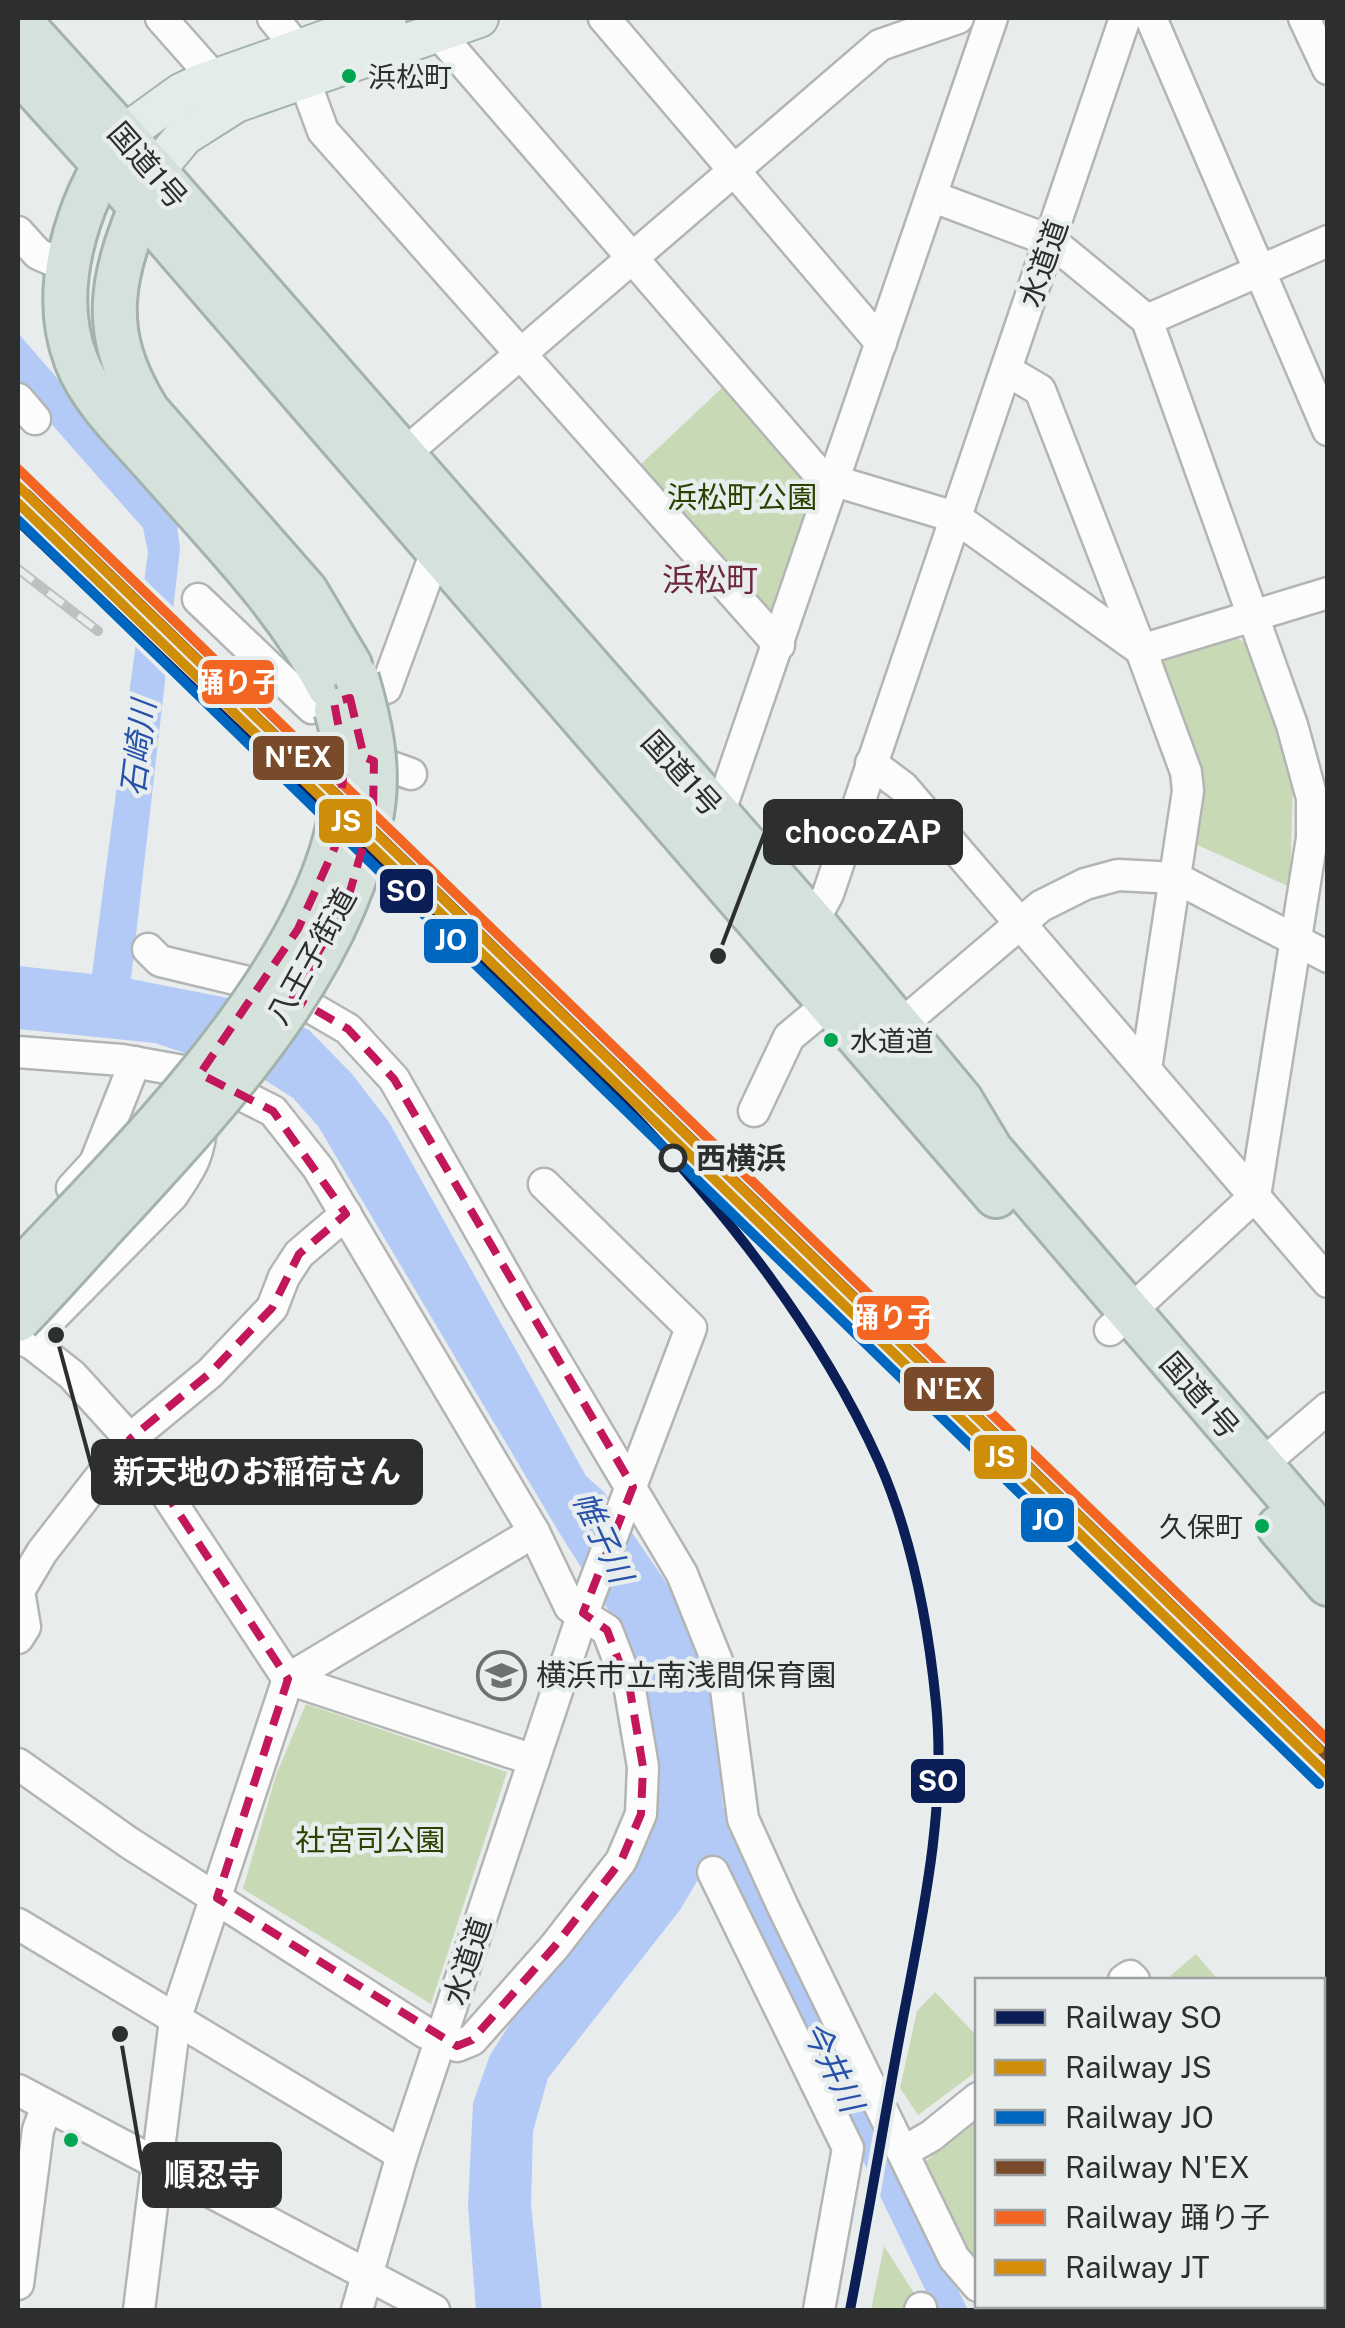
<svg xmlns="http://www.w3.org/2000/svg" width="1345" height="2328" font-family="'Public Sans','Noto Sans JP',sans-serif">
  <rect width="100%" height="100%" fill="#e9ecec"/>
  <!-- green -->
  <g fill="#c8d9b5">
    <path d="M724,386l88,98 -33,132 -15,-1 -125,-149z"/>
    <path d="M1231,633l18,13 44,140 -3,101 -97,-44v-70l-33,-117z"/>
    <path d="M306,1704l201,68 -76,232 -188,-115 33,-114z"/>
    <path d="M1196,1954l22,26h-44l-4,-4z"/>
    <path d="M935,1992l42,44v35l-59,44 -18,-27 17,-77z"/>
    <path d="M977,2121v140l-10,-12 -41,-88z"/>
    <path d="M884,2246l30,47 -4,17h-39z"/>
    <path d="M1014,2306h169l-6,4h-159z"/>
  </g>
  <!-- water -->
  <path fill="#b3caf6" d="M18,333l158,183 4,33 -49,430 97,19 81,32 43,44 37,48 197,354 18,16 66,96 29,66 17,67 7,85 245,504h-33l-217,-450 -6,-4 -32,54 -132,168 -15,53 -2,74 11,105h-66l-8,-104 5,-103 17,-48 25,-39 117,-142 23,-52 4,-50 -12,-72 -26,-70 -61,-96 -242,-408 -25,-28 -28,-18 -110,-37 -137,-14v-63l74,8 56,-422 -5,-24 -125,-142z"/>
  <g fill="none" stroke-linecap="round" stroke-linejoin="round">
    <defs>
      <g id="minor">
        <path d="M161,18l53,60"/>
        <path d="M273,18l25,31"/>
        <path d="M604,18l277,325"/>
        <path d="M1151,18l177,412"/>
        <path d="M1304,18l24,51"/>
        <path d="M437,32l395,457"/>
        <path d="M304,79l19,52 456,514"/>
        <path d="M931,196l120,45 96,79 145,405 20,73v40l-57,358 -145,134"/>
        <path d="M18,232l20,22 30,13"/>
        <path d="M1147,320l181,-79"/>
        <path d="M1006,370l34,20 101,260 187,-57"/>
        <path d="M18,399l17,20"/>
        <path d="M403,455l477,-410 78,-27"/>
        <path d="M835,481l120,36 186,133 45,122 2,19 -42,278"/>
        <path d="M198,599l114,109 74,-20 51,-139"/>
        <path d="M363,750l1,7 47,17"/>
        <path d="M871,763l32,24 425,495"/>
        <path d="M719,814l273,-796"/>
        <path d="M801,931l12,-9 15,-28 297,-876"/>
        <path d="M148,949l12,12 121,29 67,39 46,50 124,219 164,276 43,107 18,138 40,88 171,351 24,28"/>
        <path d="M901,1025l140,-119 44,-22 33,-9 58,3 152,79"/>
        <path d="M18,1052l104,8 78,14 73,37 45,57 216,364 36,75 37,23 23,60 13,77 -2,47 -20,47 -66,85 -83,94 -15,6 -31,-13 -298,-191 -110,-78"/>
        <path d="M754,1111l35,-74 41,-34"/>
        <path d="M72,1188l23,-25 40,-101"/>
        <path d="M18,1333l54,42 58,64 158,240 246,81"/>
        <path d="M28,1342l144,-146c20,-29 28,-41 30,-78"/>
        <path d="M1260,1466l68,-58"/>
        <path d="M18,1638l7,-11 -6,-36 23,-39 88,-113 80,-66 62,-65 12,-31 15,-23 47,-40"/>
        <path d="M713,1872l135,276 -29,162"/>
        <path d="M18,1924l384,231"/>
        <path d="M1124,1980l6,-4 4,4"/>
        <path d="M18,2090l416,220"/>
        <path d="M903,2152l28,-16 47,-38"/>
        <path d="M1322,2203l6,-4"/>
        <path d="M18,2284l20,-154 9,-24"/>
        <path d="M995,2306l4,4"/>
        <path d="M139,2310l36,-290 113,-341 246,-147"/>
        <path d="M357,2310l45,-155 181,-542 108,-285 -147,-144"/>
        <path d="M920,2310l1,-2"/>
        <path d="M1193,2310l6,-4"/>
      </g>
      <g id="major">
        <path d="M123,135l58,-42 19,-9 187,-66"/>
        <path d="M154,172l30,-36 52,-33 243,-85"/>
      </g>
      <g id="highway">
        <path d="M18,19l105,116 690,787 148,178 30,50 337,393"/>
        <path d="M18,70l85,94 893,1032"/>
        <path d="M119,142c-42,60 -70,148 -43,218 15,40 51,73 78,104 63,72 131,139 175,223"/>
        <path d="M149,186c-36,86 -54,141 -1,225l158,180 44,74"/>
        <path d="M1279,1527l49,57"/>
      </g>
    </defs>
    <!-- minor casing -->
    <use href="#minor" stroke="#b3b5b5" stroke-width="35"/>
    <!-- major casing -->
    <use href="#major" stroke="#a3b3ac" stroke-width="42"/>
    <!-- highway casing -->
    <use href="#highway" stroke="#a3b3ac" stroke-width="48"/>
    <!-- minor -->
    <use href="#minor" stroke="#fcfcfc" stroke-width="30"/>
    <!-- major -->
    <use href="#major" stroke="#e4ece9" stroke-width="38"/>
    <!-- highway -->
    <use href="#highway" stroke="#d5e2dc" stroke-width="42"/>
    <defs>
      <path id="rail" d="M18,569l80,62"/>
    </defs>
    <!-- rail casing -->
    <use href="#rail" stroke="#bfc0c0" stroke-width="10"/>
    <!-- rail -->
    <use href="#rail" stroke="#e8eded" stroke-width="6" stroke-dasharray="19" stroke-linecap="butt"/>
    <defs>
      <g id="highway-bridge">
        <path d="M18,1273c119,-128 378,-370 318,-563"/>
        <path d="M18,1320c37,-38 72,-79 109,-118 100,-109 219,-238 245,-389 8,-46 -2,-91 -15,-135"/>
      </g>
    </defs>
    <!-- highway-bridge casing -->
    <use href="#highway-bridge" stroke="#a3b3ac" stroke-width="48" stroke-linecap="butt"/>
    <!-- highway-bridge -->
    <use href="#highway-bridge" stroke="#d5e2dc" stroke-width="42"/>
    <defs>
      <path id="rail-1" d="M18,521c135,129 271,258 406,387 172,166 355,332 455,554 33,75 49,160 57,241 11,110 -16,224 -36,331 -17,92 -32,184 -50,276"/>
      <path id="rail-2" d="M18,503l1310,1272"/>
      <path id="rail-3" d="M18,520l1301,1264"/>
      <path id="rail-4" d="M27,494l1301,1263"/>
      <path id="rail-5" d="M18,469l1310,1271"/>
      <path id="rail-6" d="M18,486l1301,1263"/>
    </defs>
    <!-- rail-1 casing -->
    <use href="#rail-1" stroke="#e8eded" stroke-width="18"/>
    <!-- rail-2 casing -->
    <use href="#rail-2" stroke="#e8eded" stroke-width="18"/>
    <!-- rail-3 casing -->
    <use href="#rail-3" stroke="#e8eded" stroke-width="18"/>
    <!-- rail-4 casing -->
    <use href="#rail-4" stroke="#e8eded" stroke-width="18"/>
    <!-- rail-5 casing -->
    <use href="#rail-5" stroke="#e8eded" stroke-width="18"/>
    <!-- rail-6 casing -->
    <use href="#rail-6" stroke="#e8eded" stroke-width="18"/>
    <!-- rail-1 -->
    <use href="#rail-1" stroke="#0c1e56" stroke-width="10"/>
    <!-- rail-2 -->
    <use href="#rail-2" stroke="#cf8e09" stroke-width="10"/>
    <!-- rail-3 -->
    <use href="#rail-3" stroke="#0067c0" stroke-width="10"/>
    <!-- rail-4 -->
    <use href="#rail-4" stroke="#7a4b2a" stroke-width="10"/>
    <!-- rail-5 -->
    <use href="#rail-5" stroke="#f26522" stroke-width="10"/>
    <!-- rail-6 -->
    <use href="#rail-6" stroke="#d58d09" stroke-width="10"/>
  </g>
  <!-- marked area -->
  <path fill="none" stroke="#c2185b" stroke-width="8" stroke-dasharray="20 12" stroke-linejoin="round" d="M350,698l14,59 10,4 -1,50 -26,91 -54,95 55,32 46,50 239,408 -50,126 24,17 23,60 13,77 -2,47 -20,47 -66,85 -83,94 -15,6 -240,-148 71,-219 -158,-240 80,-66 62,-65 27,-54 47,-40 -73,-103 -73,-37 98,-145 37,-82 10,-86 -11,-59z"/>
  <!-- icons -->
  <defs>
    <symbol id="school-ring" viewBox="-11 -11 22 22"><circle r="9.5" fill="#e8eded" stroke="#6f7070" stroke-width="1.5"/><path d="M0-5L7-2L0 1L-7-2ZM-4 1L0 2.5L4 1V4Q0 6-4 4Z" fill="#6f7070"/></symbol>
  </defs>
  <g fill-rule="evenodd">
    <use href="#school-ring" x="474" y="1648" width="55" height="55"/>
  </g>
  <!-- markers -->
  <g fill="#00a651" stroke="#e8eded" stroke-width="4">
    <circle cx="349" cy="76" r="9"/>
    <circle cx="831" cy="1040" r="9"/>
    <circle cx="1262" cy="1526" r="9"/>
    <circle cx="71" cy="2140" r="9"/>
  </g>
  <circle fill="#e8eded" stroke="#2d2e2e" stroke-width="5" cx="673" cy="1158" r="12"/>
  <g text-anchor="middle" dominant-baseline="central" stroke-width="9" stroke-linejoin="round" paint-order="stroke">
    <!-- bus labels -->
    <g font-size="28" fill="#2d2e2e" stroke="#e8eded" text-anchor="start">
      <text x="368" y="76">浜松町</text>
      <text x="850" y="1040">水道道</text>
      <text x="1243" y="1526" text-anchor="end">久保町</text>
    </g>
    <!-- street labels -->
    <g font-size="30" fill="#2d2e2e" stroke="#e8eded">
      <text transform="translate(148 165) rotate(49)">国道1号</text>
      <text transform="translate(1043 263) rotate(-71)">水道道</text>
      <text transform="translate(682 773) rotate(48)">国道1号</text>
      <text transform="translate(311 956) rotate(-61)">八王子街道</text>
      <text transform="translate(1200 1395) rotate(49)">国道1号</text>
      <text transform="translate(467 1961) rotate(-72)">水道道</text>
    </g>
    <!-- park labels -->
    <g font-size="30" fill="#2d4201" stroke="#e8eded">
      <text x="742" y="497">浜松町公園</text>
      <text x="370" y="1840">社宮司公園</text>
    </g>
    <!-- stop labels -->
    <g font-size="30" font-weight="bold" fill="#2d2e2e" stroke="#e8eded" text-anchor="start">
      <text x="696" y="1158">西横浜</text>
    </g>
    <!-- poi labels -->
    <g font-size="30" fill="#2d2e2e" stroke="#e8eded" text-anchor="start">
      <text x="536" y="1675">横浜市立南浅間保育園</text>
    </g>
    <!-- neighbourhood labels -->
    <g font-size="32" fill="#6d283d" stroke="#e8eded">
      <text x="710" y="579">浜松町</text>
    </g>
    <!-- water labels -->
    <g font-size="32" font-style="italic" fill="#2852aa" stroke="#e8eded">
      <text transform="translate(138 748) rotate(-83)">石崎川</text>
      <text transform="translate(603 1537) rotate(65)">帷子川</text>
      <text transform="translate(833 2066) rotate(64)">今井川</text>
    </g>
  </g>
  <!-- callouts -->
  <path fill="none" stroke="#2d2e2e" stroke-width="4" d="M718 956L765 832M56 1335L93 1472M120 2034L144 2175"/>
  <g fill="#2d2e2e" stroke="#e8eded" stroke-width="4">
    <circle cx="718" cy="956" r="10"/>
    <circle cx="56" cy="1335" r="10"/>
    <circle cx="120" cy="2034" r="10"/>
  </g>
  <g fill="#2d2e2e" stroke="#2d2e2e" stroke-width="4">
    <rect x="765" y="801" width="196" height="62" rx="10"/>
    <rect x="93" y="1441" width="328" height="62" rx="10"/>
    <rect x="144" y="2144" width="136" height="62" rx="10"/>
  </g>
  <g font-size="32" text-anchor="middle" font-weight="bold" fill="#fff">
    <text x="863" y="843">chocoZAP</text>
    <text x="257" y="1483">新天地のお稲荷さん</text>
    <text x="212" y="2186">順忍寺</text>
  </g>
  <g stroke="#e8eded" stroke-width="4">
    <rect x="200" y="658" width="76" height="48" rx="10" fill="#f26522"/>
    <rect x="251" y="734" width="95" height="48" rx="10" fill="#7a4b2a"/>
    <rect x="317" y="797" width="57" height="48" rx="10" fill="#cf8e09"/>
    <rect x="378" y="867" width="57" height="48" rx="10" fill="#0c1e56"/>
    <rect x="422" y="917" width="58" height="48" rx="10" fill="#0067c0"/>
    <rect x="855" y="1294" width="76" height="48" rx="10" fill="#f26522"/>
    <rect x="902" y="1365" width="94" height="48" rx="10" fill="#7a4b2a"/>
    <rect x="972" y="1433" width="57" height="48" rx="10" fill="#cf8e09"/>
    <rect x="1019" y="1496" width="57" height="48" rx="10" fill="#0067c0"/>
    <rect x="909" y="1757" width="58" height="48" rx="10" fill="#0c1e56"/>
  </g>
  <g font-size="28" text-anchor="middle" font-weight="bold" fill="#fff">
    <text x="238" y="692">踊り子</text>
    <text x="298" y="767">N'EX</text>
    <text x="346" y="831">JS</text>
    <text x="406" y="901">SO</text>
    <text x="451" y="950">JO</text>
    <text x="893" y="1327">踊り子</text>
    <text x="949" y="1399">N'EX</text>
    <text x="1000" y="1467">JS</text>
    <text x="1048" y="1530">JO</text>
    <text x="938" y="1791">SO</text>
  </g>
  <!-- border -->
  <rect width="1345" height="2328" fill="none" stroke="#2d2e2e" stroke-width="40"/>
  <!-- legend -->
  <rect x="975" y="1978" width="350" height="330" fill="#e8eded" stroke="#9da1a1" stroke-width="2.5"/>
  <rect x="995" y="2010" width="50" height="15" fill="#0c1e56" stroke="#9da1a1" stroke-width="2.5"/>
  <text x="1065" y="2028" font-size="30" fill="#2d2e2e">Railway SO</text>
  <rect x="995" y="2060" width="50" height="15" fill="#cf8e09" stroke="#9da1a1" stroke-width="2.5"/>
  <text x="1065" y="2078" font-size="30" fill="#2d2e2e">Railway JS</text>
  <rect x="995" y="2110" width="50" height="15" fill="#0067c0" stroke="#9da1a1" stroke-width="2.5"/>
  <text x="1065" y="2128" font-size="30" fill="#2d2e2e">Railway JO</text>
  <rect x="995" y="2160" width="50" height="15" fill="#7a4b2a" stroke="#9da1a1" stroke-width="2.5"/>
  <text x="1065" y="2178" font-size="30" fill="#2d2e2e">Railway N'EX</text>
  <rect x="995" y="2210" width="50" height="15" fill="#f26522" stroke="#9da1a1" stroke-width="2.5"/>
  <text x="1065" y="2228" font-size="30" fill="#2d2e2e">Railway 踊り子</text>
  <rect x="995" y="2260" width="50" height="15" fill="#d58d09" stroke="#9da1a1" stroke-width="2.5"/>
  <text x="1065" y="2278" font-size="30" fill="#2d2e2e">Railway JT</text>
</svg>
